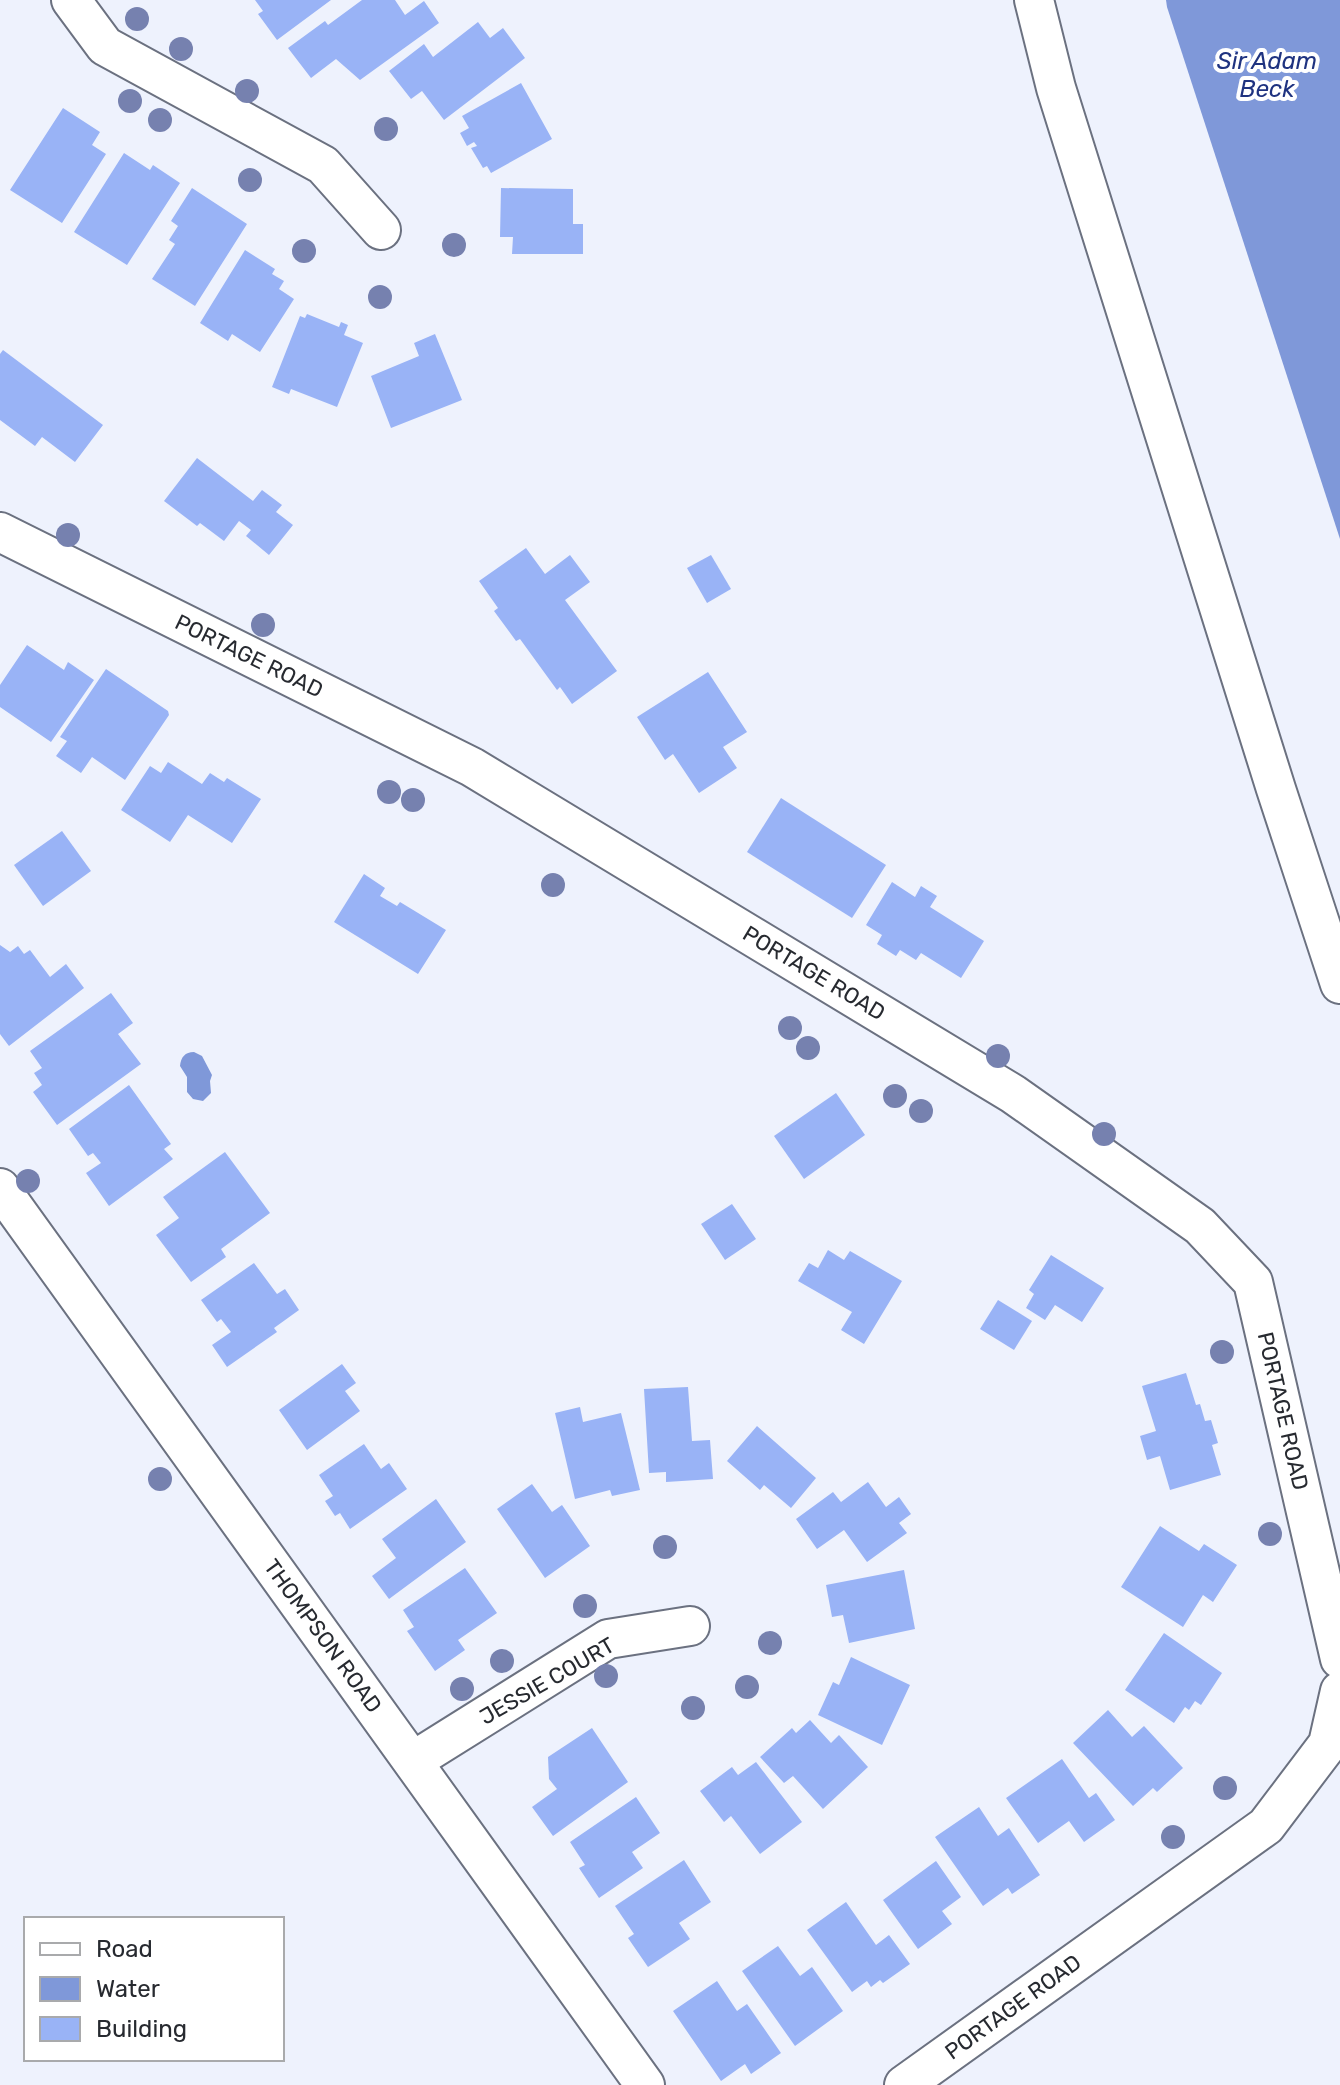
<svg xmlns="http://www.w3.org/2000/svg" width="1340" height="2085" font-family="Rubik,sans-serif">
  <rect width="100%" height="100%" fill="#eef2fd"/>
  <!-- water -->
  <g fill="#7f98d9">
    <path d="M1166,0h174v539l-173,-532z"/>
    <path d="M194,1052l8,4 10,19 -2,6 1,12 -8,8 -10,-2 -6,-7v-15l-7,-11c1,-9 5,-14 14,-14z"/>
  </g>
  <!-- building -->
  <g fill="#99b3f6">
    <path d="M255,0h76l-54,40 -19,-26 5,-3z"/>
    <path d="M362,0h33l10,15 19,-14 15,22 -79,57 -24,-21 -25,19 -23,-30 37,-27 3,4z"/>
    <path d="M478,22l12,16 13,-10 22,30 -81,62 -22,-29 -11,8 -22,-28 35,-27 9,13z"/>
    <path d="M521,83l31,56 -61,34 -4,-7 -4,2 -12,-20 6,-2 -3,-4 -7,4 -7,-13 9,-5 -7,-12z"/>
    <path d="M63,108l37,24 -8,13 14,9 -44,69 -52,-33z"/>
    <path d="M124,153l26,17 3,-5 27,18 -53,82 -53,-33z"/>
    <path d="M192,188l55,36 -52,82 -43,-27 23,-35 -6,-4 9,-14 -7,-5z"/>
    <path d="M501,188l72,1v35h10v30h-71l1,-17h-13z"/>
    <path d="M245,250l30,19 -3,5 12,7 -5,8 15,10 -34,53 -28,-18 -4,7 -28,-18z"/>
    <path d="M307,314l32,13 2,-5 7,3 -4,10 19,8 -26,64 -46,-18 -2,5 -17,-7 28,-71 5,2z"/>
    <path d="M435,334l27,66 -71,28 -20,-52 48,-20 -5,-13z"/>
    <path d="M3,350l100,75 -28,37 -33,-25 -7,9 -35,-26v-66z"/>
    <path d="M197,458l56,43 9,-11 20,15 -6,7 17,13 -24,30 -23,-19 5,-6 -12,-9 -15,20 -24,-18 -3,3 -33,-25z"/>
    <path d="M526,548l19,26 25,-19 20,27 -25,18 52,71 -45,33 -12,-17 -3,3 -37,-51 -4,2 -22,-30 4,-3 -19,-27z"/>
    <path d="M711,555l20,34 -24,14 -20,-35z"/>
    <path d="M27,645l37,25 4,-8 26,18 -43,62 -51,-35v-22z"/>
    <path d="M106,669l62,42 1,4 -44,65 -33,-23 -11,16 -25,-17 11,-15 -7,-4z"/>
    <path d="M708,672l39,60 -24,15 14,21 -38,25 -26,-39 -8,6 -28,-43z"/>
    <path d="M168,762l34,22 8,-11 14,9 3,-4 34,21 -29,44 -44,-28 -18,27 -49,-32 29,-44 11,7z"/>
    <path d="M781,798l105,67 -34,53 -105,-66z"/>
    <path d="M62,831l29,40 -48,35 -29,-41z"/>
    <path d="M364,874l21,14 -5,8 17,10 3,-4 46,28 -28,44 -84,-52z"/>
    <path d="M892,882l23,15 6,-11 16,10 -7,11 54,34 -23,37 -40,-25 -5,7 -16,-10 -4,6 -19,-12 5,-9 -16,-10z"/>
    <path d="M0,945l10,7 8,-6 6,8 6,-4 20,27 16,-13 18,24 -75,58 -9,-12z"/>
    <path d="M111,993l22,30 -15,11 23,30 -84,61 -24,-33 9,-7 -8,-12 8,-5 -12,-17z"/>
    <path d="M129,1085l42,59 -7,5 9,10 -64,47 -23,-33 15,-10 -8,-10 -5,3 -19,-27z"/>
    <path d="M836,1093l29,42 -61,44 -30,-43z"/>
    <path d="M225,1152l45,61 -49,36 5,8 -35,25 -35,-47 23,-17 -16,-21z"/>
    <path d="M732,1204l24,35 -31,21 -24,-36z"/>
    <path d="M828,1250l16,10 6,-9 52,30 -38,63 -23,-14 11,-18 -54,-31 11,-18 9,5z"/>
    <path d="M1051,1255l53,33 -22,34 -27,-17 -10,15 -19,-12 8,-14 -5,-4z"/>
    <path d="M254,1263l23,31 8,-5 14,21 -25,18 3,4 -50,35 -15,-22 19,-13 -10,-13 -4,3 -16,-22z"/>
    <path d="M998,1300l34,21 -18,29 -34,-21z"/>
    <path d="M342,1364l14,19 -11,8 15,20 -53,39 -28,-40z"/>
    <path d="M1186,1373l10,32 4,-1 5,17 6,-1 7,23 -6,2 9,30 -51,15 -10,-34 -13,4 -7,-24 16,-5 -14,-45z"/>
    <path d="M688,1387l4,54 18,-1 3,39 -47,3v-10l-17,1 -5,-84z"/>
    <path d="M580,1407l3,15 38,-9 19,77 -28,6 -2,-6 -35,9 -20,-86z"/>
    <path d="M757,1426l59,52 -25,30 -27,-23 -4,5 -33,-29z"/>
    <path d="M364,1444l17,25 8,-6 18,26 -57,40 -10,-16 -5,3 -10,-15 8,-5 -14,-21z"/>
    <path d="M868,1482l18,25 13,-10 12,17 -12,9 8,10 -40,29 -23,-32 -27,19 -21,-30 37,-27 8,10z"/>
    <path d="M532,1484l20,28 10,-7 28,41 -45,32 -48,-69z"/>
    <path d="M436,1499l30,43 -77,57 -17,-23 24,-18 -14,-19z"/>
    <path d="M1160,1526l39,25 5,-7 33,21 -24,37 -10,-7 -20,32 -62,-40z"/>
    <path d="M465,1568l32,45 -39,27 7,10 -30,21 -28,-40 7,-4 -11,-17z"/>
    <path d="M904,1570l11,59 -66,14 -6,-28 -11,2 -6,-32z"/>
    <path d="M1164,1633l58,40 -21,32 -6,-4 -6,9 -4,-3 -11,16 -49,-33z"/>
    <path d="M851,1657l59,28 -28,60 -64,-30 15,-33 6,3z"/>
    <path d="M1108,1710l24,27 12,-11 39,42 -26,24 -4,-4 -20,18 -60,-63z"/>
    <path d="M810,1720l21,23 8,-8 29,32 -45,42 -30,-33 -9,7 -24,-26 32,-29 4,5z"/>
    <path d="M592,1728l36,54 -75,54 -21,-29 25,-18 -8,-10 -1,-22z"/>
    <path d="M1062,1759l27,39 7,-5 19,27 -31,22 -15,-21 -31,22 -32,-45z"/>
    <path d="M756,1762l46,60 -42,32 -29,-38 -7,6 -24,-31 32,-24 6,8z"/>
    <path d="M636,1797l24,36 -28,19 11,16 -44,30 -20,-30 6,-3 -15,-23z"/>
    <path d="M979,1807l19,29 11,-8 31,47 -28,19 -4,-6 -25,18 -48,-69z"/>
    <path d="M684,1860l27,42 -32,21 11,16 -42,28 -20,-29 6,-4 -19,-28z"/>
    <path d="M936,1861l25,36 -19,14 10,13 -34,25 -35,-49z"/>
    <path d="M846,1902l30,43 13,-10 21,29 -27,19 -3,-3 -9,7 -4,-6 -15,11 -45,-62z"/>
    <path d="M778,1946l22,30 12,-9 31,44 -48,35 -53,-75z"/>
    <path d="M717,1981l20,30 10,-7 34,49 -30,21 -6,-10 -24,17 -48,-70z"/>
  </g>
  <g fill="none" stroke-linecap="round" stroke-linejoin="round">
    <defs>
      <g id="minor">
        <path d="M71,0l34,46 218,119 58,65"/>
        <path d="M1034,0l22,88 220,701 64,195"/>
        <path d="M0,532l472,235 541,327 187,132 53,56 87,377"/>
        <path d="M0,1188l645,897"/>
        <path d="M413,1761l195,-122 82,-13"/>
        <path d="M904,2085l362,-259 62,-82 12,-53"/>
      </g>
    </defs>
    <!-- minor casing -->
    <use href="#minor" stroke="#6b7180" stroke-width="42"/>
    <!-- minor -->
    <use href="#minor" stroke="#fff" stroke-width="38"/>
  </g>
  <!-- trees -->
  <g fill="#7681af">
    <circle cx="137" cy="19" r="12"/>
    <circle cx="181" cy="49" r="12"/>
    <circle cx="247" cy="91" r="12"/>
    <circle cx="130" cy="101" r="12"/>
    <circle cx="160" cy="120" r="12"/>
    <circle cx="386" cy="129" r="12"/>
    <circle cx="250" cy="180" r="12"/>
    <circle cx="454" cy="245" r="12"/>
    <circle cx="304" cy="251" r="12"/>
    <circle cx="380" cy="297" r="12"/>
    <circle cx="68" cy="535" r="12"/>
    <circle cx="263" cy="625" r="12"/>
    <circle cx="389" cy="792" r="12"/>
    <circle cx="413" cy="800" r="12"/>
    <circle cx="553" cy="885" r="12"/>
    <circle cx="790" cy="1028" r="12"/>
    <circle cx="808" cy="1048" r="12"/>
    <circle cx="998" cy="1056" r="12"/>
    <circle cx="895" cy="1096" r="12"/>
    <circle cx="921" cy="1111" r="12"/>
    <circle cx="1104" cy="1134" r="12"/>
    <circle cx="28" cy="1181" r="12"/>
    <circle cx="1222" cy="1352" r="12"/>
    <circle cx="160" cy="1479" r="12"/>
    <circle cx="1270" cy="1534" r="12"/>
    <circle cx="665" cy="1547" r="12"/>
    <circle cx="585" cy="1606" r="12"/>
    <circle cx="770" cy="1643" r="12"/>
    <circle cx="502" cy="1661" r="12"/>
    <circle cx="606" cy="1676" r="12"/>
    <circle cx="747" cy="1687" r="12"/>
    <circle cx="462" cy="1689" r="12"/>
    <circle cx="693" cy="1708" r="12"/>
    <circle cx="1225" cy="1788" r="12"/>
    <circle cx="1173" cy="1837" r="12"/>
  </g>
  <g text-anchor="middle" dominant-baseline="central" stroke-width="8" stroke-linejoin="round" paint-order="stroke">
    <!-- street labels -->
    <g font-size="22" fill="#272a30" stroke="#fff">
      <text transform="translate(249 656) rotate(26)">PORTAGE ROAD</text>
      <text transform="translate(814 973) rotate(31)">PORTAGE ROAD</text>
      <text transform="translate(1283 1411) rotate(77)">PORTAGE ROAD</text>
      <text transform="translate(323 1636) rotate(54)">THOMPSON ROAD</text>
      <text transform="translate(547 1681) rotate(-30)">JESSIE COURT</text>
      <text transform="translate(1013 2007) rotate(-36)">PORTAGE ROAD</text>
    </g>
    <!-- water labels -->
    <g font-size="24" font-style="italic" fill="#1f3380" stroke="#fff">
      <text x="1267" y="61">Sir Adam<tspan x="1267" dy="28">Beck</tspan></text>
    </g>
  </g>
  <!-- legend -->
  <rect x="24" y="1917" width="260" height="144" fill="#ffffff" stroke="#a9aaac" stroke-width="2"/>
  <rect x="40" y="1943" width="40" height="12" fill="#ffffff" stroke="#a9aaac" stroke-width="2"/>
  <text x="96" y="1957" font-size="24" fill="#272a30">Road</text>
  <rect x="40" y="1977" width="40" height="24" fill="#7f98d9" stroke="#a9aaac" stroke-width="2"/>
  <text x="96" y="1997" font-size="24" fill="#272a30">Water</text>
  <rect x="40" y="2017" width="40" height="24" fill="#99b3f6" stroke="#a9aaac" stroke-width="2"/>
  <text x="96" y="2037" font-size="24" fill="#272a30">Building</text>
</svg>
